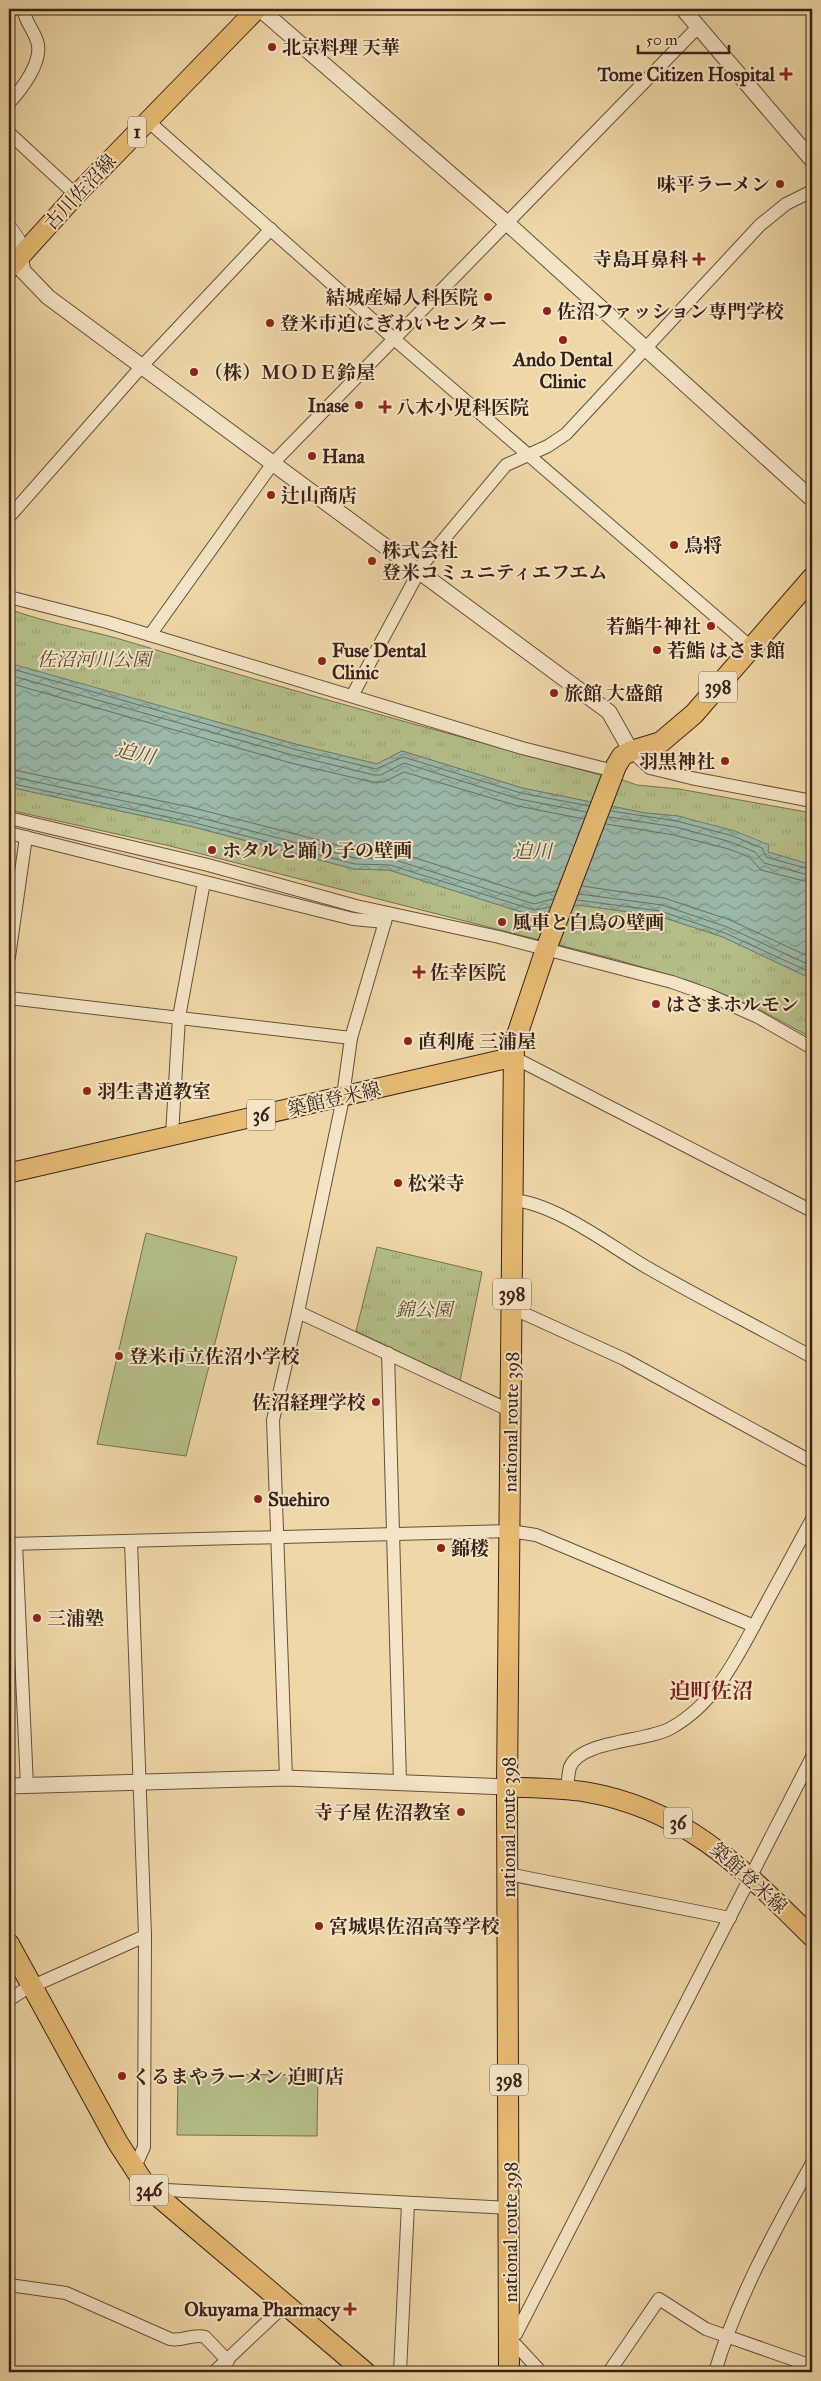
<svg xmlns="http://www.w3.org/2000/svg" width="821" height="2381" font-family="'IM FELL Great Primer','Noto Serif JP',serif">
  <defs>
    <pattern id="park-tufts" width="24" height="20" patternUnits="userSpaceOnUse" patternTransform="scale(1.25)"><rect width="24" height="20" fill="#b5bf8a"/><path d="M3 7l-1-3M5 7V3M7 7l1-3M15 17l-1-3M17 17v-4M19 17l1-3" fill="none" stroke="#9ca476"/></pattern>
    <pattern id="water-waves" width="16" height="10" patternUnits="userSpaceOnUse" patternTransform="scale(1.25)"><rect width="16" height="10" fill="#9ab9a9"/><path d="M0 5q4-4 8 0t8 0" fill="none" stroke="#7f9689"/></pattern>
  </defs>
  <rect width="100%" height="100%" fill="#efd7a7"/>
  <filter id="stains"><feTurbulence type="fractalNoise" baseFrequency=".004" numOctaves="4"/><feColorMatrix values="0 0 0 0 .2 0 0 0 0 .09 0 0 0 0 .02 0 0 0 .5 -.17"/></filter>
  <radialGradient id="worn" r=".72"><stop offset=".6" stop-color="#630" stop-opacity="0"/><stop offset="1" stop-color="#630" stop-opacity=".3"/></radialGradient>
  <!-- park -->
  <g fill="url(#park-tufts)" stroke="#777051">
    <path d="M9,609c40,15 83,21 124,34 154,47 309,89 464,131l14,2 26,9 42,4 133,24v52l-45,-13 -89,-36 -33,-3 -123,-25 -120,-37 -25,13 -82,-20 -282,-79 -4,-2z"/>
    <path d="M9,787l181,39 164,43 35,1 145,46 44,-11 81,11 64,21 89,42v59l-53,-29 -69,-28 -76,-22 -448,-114 -157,-35z"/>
    <path d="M377,1247l105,25 -22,109 -104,-50z"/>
  </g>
  <!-- garden -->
  <g fill="#b5bf8a" stroke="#777051">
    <path d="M146,1233l91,24 -51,199 -89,-12z"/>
    <path d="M178,2074l140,1 -1,61 -140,-1z"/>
  </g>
  <!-- water -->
  <path fill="url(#water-waves)" stroke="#737d6f" d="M9,663l286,81 82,20 25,-13 120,37 123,25 33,3 57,15 34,14 -1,7 44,13v114l-89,-42 -64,-21 -81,-11 -44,11 -145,-46 -35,-1 -164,-43 -181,-39z"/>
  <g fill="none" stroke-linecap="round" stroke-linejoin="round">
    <!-- shore -->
    <g stroke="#6a6e60" stroke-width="1">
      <path d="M9,668l285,81 82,20 27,-12 118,36 68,13"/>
      <path d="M9,675l283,80 82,20h7l23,-12 115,36 67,13"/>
      <path d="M9,683l282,80 81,19h12l20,-10 114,34 66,13"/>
      <path d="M9,769l185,39 163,42 37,1 140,45 22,-5"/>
      <path d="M9,776l184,40 163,42 36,1 142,45 19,-5"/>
      <path d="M9,783l182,39 164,42 35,1 144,45 16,-3"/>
      <path d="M611,811l66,10 56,15 29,12 4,9 46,13"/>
      <path d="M609,817l67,10 55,15 24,10 9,11 48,13"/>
      <path d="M606,824l68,11 55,14 20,8 12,13 51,13"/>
      <path d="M582,886l82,12 66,22 82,38"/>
      <path d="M579,894l83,11 65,22 85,39"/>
      <path d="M577,900l83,11 65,22 87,40"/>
    </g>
    <defs>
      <g id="minor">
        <path d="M9,103c12,-13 35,-42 28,-62 -4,-12 -12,-20 -14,-32"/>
        <path d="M148,121l245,217 359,310"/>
        <path d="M9,133l67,62"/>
        <path d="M9,517l133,-151 129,-137"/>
        <path d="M9,597l98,25 415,126 84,21 5,7"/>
        <path d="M150,635l123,-172 424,-435"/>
        <path d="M352,696l71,-132 83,-99 42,-19 18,-12 194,-209 26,-21 26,-13"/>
        <path d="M631,751l19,17 41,10 121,23"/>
        <path d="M9,818l199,47 148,41 143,31 173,45 37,13 49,22 54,31"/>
        <path d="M9,833l344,86 32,3"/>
        <path d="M9,957l17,-120"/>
        <path d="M9,998l342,40 -9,65 -44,209 -25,108 13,358"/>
        <path d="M351,1038l36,-123"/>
        <path d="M513,1057l299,154"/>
        <path d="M172,1135l7,-118 25,-135"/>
        <path d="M513,1200c44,4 97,46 135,68 54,31 110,59 164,89"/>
        <path d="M512,1308l112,51 188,103"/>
        <path d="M298,1312l213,99"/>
        <path d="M388,1353l12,429"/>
        <path d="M131,1541l14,395 -1,211 -10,22"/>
        <path d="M9,1544l501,-13 26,4 218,91"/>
        <path d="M16,1544l11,242"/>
        <path d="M567,1790c1,-8 1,-16 3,-23 11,-27 77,-25 101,-39 45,-25 66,-71 90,-115 17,-31 34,-63 51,-94"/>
        <path d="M508,1874l222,44"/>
        <path d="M9,2000l15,-10 121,-54"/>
        <path d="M151,2191l16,-1 343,18"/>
        <path d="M9,2285l57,8 104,46c12,3 23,-6 35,-2l23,24"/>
        <path d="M510,2337l6,-3 296,-577"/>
        <path d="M509,2344l7,1 25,27"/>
        <path d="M214,2372l72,-68"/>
        <path d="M400,2372l8,-168"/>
        <path d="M609,2372l50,-73 47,30 106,37"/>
        <path d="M715,2372c22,-74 60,-142 97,-209"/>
      </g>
      <g id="tertiary">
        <path d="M260,9l247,214 305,276"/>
        <path d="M683,9l129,151"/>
        <path d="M20,257l3,14 25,26 561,415 22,39"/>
        <path d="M9,1786l277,-8 221,9"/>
      </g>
      <path id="secondary" d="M9,230l7,10 4,17"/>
      <g id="primary">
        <path d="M9,269l67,-74 181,-186"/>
        <path d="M9,1173l504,-116"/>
        <path d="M507,1787c26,1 53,1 79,5 100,17 157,77 226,145"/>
      </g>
      <g id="trunk">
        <path d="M9,1944l109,199 28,43 219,186"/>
        <path d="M509,2372l-2,-585 7,-743 32,-95 70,-183 6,-10 9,-5 30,-9 33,-28 118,-136"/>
      </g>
    </defs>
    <!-- minor casing -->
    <use href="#minor" stroke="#664f3c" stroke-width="14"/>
    <!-- tertiary casing -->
    <use href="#tertiary" stroke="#664f3c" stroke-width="17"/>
    <!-- secondary casing -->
    <use href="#secondary" stroke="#392218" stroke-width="19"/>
    <!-- primary casing -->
    <use href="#primary" stroke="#392218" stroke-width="21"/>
    <!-- trunk casing -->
    <use href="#trunk" stroke="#392218" stroke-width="22"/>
    <!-- minor -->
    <use href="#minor" stroke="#f5e5c6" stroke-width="12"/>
    <!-- tertiary -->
    <use href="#tertiary" stroke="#f5e5c6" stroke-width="15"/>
    <!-- secondary -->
    <use href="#secondary" stroke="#f5e5c6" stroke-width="18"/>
    <!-- primary -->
    <use href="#primary" stroke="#e8bc74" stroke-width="19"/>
    <!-- trunk -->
    <use href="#trunk" stroke="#e8bc74" stroke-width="20"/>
  </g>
  <!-- markers -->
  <g fill="#8f2418" stroke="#f5e5c6" stroke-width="2">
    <circle cx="272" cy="47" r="5"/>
    <path d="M783.5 66.5h5v5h5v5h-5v5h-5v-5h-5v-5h5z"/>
    <circle cx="780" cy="184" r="5"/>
    <path d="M696.5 251.5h5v5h5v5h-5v5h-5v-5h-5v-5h5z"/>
    <circle cx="488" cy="297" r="5"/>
    <circle cx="547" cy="311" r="5"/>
    <circle cx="270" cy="323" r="5"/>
    <circle cx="563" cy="340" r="5"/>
    <circle cx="194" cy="372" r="5"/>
    <circle cx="359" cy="405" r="5"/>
    <path d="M382.5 399.5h5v5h5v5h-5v5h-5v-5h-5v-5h5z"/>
    <circle cx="312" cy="456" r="5"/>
    <circle cx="271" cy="495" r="5"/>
    <circle cx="674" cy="545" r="5"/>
    <circle cx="372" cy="561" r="5"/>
    <circle cx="711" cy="626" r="5"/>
    <circle cx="657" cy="650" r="5"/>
    <circle cx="322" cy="661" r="5"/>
    <circle cx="554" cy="693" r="5"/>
    <circle cx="725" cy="761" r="5"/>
    <circle cx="212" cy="850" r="5"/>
    <circle cx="502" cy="922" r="5"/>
    <path d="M416.5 964.5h5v5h5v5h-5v5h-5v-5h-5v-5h5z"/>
    <circle cx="656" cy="1004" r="5"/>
    <circle cx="408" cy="1041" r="5"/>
    <circle cx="87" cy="1091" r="5"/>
    <circle cx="398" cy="1183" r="5"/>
    <circle cx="119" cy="1356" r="5"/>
    <circle cx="376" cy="1402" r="5"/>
    <circle cx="258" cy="1499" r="5"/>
    <circle cx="441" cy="1548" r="5"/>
    <circle cx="37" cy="1618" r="5"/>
    <circle cx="461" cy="1812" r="5"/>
    <circle cx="319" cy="1926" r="5"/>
    <circle cx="122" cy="2076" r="5"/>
    <path d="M347.5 2301.5h5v5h5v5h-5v5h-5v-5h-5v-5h5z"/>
  </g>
  <g text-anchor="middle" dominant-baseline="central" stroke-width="4" stroke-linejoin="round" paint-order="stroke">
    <!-- shield labels -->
    <g fill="#f5e5c6" stroke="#715c4c" stroke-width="1">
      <rect x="128" y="116.5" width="18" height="31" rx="4"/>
      <rect x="699" y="671.5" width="38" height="31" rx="4"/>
      <rect x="247" y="1099.5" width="28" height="31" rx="4"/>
      <rect x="493" y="1278.5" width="38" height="31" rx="4"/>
      <rect x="664" y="1807.5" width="28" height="31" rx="4"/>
      <rect x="490" y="2064.5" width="38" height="31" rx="4"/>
      <rect x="130" y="2174.5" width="38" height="31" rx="4"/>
    </g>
    <g font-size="18" font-weight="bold" fill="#392218">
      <text x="137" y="132">1</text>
      <text x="718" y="687">398</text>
      <text x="261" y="1115">36</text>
      <text x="512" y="1294">398</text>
      <text x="678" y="1823">36</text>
      <text x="509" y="2080">398</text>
      <text x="149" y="2190">346</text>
    </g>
    <!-- poi labels -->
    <g font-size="19" font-weight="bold" fill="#392218" stroke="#f5e5c6" text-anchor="start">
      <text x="282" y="47">北京料理 天華</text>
      <text x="775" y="74" text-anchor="end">Tome Citizen Hospital</text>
      <text x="770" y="184" text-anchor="end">味平ラーメン</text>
      <text x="688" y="259" text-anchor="end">寺島耳鼻科</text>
      <text x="478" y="297" text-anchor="end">結城産婦人科医院</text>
      <text x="557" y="311">佐沼ファッション専門学校</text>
      <text x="280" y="323">登米市迫にぎわいセンター</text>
      <text x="563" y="359" text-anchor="middle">Ando Dental<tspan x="563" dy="22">Clinic</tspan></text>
      <text x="204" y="372">（株）ＭＯＤＥ鈴屋</text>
      <text x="349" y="405" text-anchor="end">Inase</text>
      <text x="396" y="407">八木小児科医院</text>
      <text x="322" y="456">Hana</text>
      <text x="281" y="495">辻山商店</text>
      <text x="684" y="545">鳥将</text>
      <text x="382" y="550">株式会社<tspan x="382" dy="22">登米コミュニティエフエム</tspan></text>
      <text x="701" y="626" text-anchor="end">若鮨牛神社</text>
      <text x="332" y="650">Fuse Dental<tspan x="332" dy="22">Clinic</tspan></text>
      <text x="667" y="650">若鮨 はさま館</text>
      <text x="564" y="693">旅館 大盛館</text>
      <text x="715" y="761" text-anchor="end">羽黒神社</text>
      <text x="222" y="850">ホタルと踊り子の壁画</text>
      <text x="512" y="922">風車と白鳥の壁画</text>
      <text x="430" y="972">佐幸医院</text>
      <text x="666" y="1004">はさまホルモン</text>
      <text x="418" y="1041">直利庵 三浦屋</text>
      <text x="97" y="1091">羽生書道教室</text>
      <text x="408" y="1183">松栄寺</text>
      <text x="129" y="1356">登米市立佐沼小学校</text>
      <text x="366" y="1402" text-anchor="end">佐沼経理学校</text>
      <text x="268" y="1499">Suehiro</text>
      <text x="451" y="1548">錦楼</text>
      <text x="47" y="1618">三浦塾</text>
      <text x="451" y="1812" text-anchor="end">寺子屋 佐沼教室</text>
      <text x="329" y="1926">宮城県佐沼高等学校</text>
      <text x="132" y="2076">くるまやラーメン 迫町店</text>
      <text x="340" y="2309" text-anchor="end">Okuyama Pharmacy</text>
    </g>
    <!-- street labels -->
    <g font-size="19" fill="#392218" stroke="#f5e5c6">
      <text transform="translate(80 192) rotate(-47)">古川佐沼線</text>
      <text transform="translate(334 1099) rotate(-13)">築館登米線</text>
      <text transform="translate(511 1422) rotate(-89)">national route 398</text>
      <text transform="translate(508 1827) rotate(-90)">national route 398</text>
      <text transform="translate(749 1878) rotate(42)">築館登米線</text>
      <text transform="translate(510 2232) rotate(-90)">national route 398</text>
    </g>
    <!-- park labels -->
    <g font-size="19" font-style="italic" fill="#584934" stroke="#f5e5c6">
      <text x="94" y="659">佐沼河川公園</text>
      <text x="424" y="1309">錦公園</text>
    </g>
    <!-- water labels -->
    <g font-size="20" font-style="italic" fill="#564f44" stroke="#f5e5c6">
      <text transform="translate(135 753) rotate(13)">迫川</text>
      <text x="532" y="851">迫川</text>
    </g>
    <!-- quarter labels -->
    <g font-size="21" font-weight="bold" fill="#7a1f14" stroke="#f5e5c6">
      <text x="711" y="1691">迫町佐沼</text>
    </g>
  </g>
  <!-- margin -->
  <rect width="821" height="2381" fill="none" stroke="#efd7a7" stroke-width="30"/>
  <rect x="10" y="10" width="801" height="2361" fill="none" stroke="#392218" stroke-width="2.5"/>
  <rect x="15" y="15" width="791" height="2351" fill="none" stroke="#392218"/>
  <!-- scale -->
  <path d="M638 45v8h91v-8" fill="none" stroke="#392218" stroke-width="2.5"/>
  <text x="646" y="45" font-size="15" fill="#392218" stroke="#f5e5c6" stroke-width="4" paint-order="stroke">50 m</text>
  <rect width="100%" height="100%" filter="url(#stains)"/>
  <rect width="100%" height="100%" fill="url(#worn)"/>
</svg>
